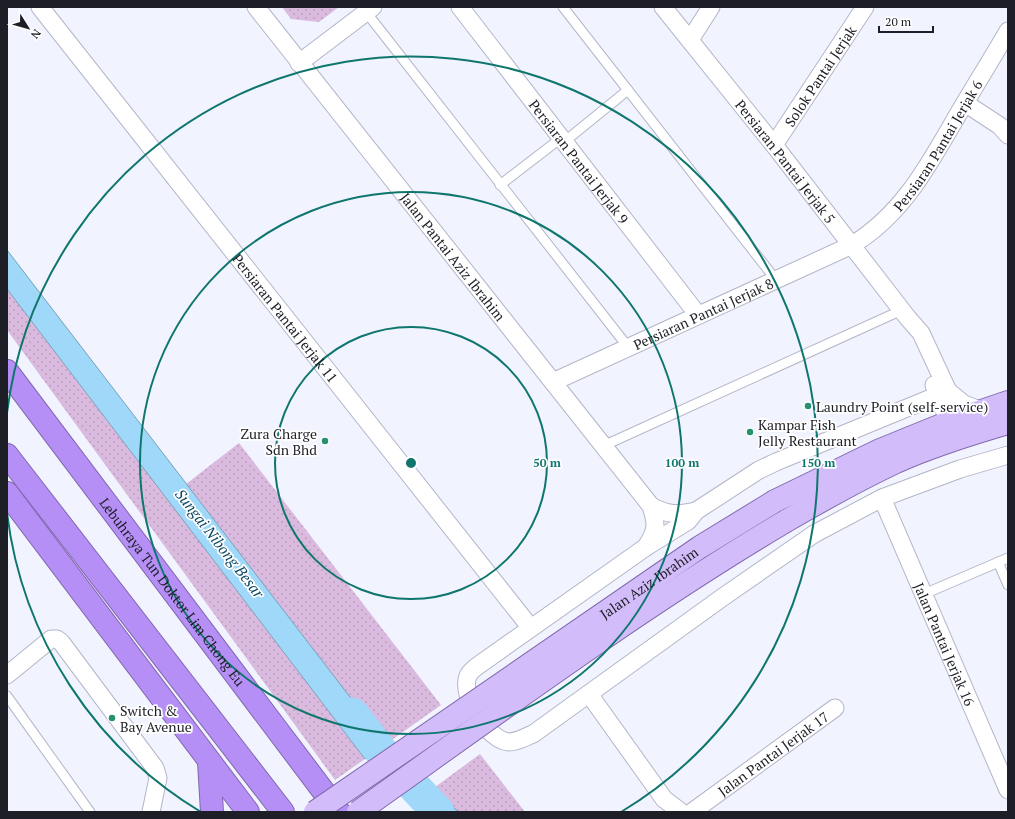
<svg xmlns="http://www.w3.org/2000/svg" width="1015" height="819" font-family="'PT Serif',serif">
  <defs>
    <pattern id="grass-dots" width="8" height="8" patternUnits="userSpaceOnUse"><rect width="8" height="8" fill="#dabbdf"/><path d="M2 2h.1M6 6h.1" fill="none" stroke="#bba0bf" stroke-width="1.8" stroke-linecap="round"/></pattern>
  </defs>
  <rect width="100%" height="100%" fill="#f1f3fe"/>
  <!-- grass -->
  <g fill="url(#grass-dots)">
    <path d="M282,7h57l-20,15 -28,-3z"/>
    <path d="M7,289l358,470 -30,21 -328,-450z"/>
    <path d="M239,443l202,262 -55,39 -200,-260z"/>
    <path d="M480,754l45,58h-66l-28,-22z"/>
  </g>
  <!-- water -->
  <g fill="#9fd8f8" stroke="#78a0b9">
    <path d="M7,250l379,494 -21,15 -358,-470z"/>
    <path d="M431,790l28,22h-40l-9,-8z"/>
  </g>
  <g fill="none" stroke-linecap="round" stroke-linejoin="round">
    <!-- river -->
    <path stroke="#9fd8f8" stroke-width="33" d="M352,714l28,36 58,62"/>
    <defs>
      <g id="lane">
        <path d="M563,7l213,273"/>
        <path d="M366,12l262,335"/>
        <path d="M564,142l64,-52"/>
        <path d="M500,185l61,-47"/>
        <path d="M603,446l299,-136"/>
        <path d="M998,562l10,23"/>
        <path d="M924,594l84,-36"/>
        <path d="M7,696l83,116"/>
      </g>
      <g id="street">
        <path id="s1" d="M40,7l490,620"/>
        <path id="s2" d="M256,7l395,499c6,19 6,24 -5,41"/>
        <path id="s3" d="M460,7l238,308"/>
        <path id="s4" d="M663,7l111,138 133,172 14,16 27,58 16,13 18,7"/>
        <path d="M690,40l21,-33"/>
        <path d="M299,63l74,-56"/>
        <path d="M965,103l35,23 8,9"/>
        <path id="s5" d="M774,145l91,-138"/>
        <path id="s6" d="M553,382l299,-137c48,-29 74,-75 101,-122 18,-31 37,-61 55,-92"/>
        <path d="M934,385l15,37"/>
        <path d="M948,391l-172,71 -17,8 -63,41 -8,10 -42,26 -170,120c-2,2 -7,6 -8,9 -8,20 20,65 41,66 9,0 16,-5 24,-8l190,-137 91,-63 68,-36 78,-29 48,-14"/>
        <path id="s7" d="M882,498l126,292"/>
        <path d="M651,506c16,9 27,9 45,5"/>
        <path d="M7,675l44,-36h6l4,3 94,126 3,10 -7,34"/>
        <path d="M589,694l75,105 17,13"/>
        <path id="s8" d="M692,812l143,-104"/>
      </g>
      <g id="primary">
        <path d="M775,501l105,-51 69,-28 59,-20"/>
        <path d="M786,521c36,-21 72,-41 110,-59 36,-16 74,-28 112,-39"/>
      </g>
      <g id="highway">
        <path id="s9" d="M7,371l332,441"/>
        <path d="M7,455l276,357"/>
        <path d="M7,493l241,319"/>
        <path d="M209,762l3,50"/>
      </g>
    </defs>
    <!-- lane casing -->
    <use href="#lane" stroke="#b3b6c8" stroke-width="11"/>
    <!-- street casing -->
    <use href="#street" stroke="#b3b6c8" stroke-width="19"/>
    <!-- primary casing -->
    <use href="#primary" stroke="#8068ad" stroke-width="24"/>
    <!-- highway casing -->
    <use href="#highway" stroke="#8068ad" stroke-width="24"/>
    <!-- lane -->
    <use href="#lane" stroke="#fff" stroke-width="9"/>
    <!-- street -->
    <use href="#street" stroke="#fff" stroke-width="17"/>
    <!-- primary -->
    <use href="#primary" stroke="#d3bcfa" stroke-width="22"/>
    <!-- highway -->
    <use href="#highway" stroke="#b58ff6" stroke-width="22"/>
    <defs>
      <g id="primary-bridge">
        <path id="s10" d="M315,812l385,-265 75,-46"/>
        <path d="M358,812c141,-100 280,-203 428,-291"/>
      </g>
    </defs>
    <!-- primary-bridge casing -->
    <use href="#primary-bridge" stroke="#8068ad" stroke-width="24" stroke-linecap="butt"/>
    <!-- primary-bridge -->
    <use href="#primary-bridge" stroke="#d3bcfa" stroke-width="22"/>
  </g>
  <!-- distance rings -->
  <g fill="none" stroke="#0f766e" stroke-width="2">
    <circle cx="411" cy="463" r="136"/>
    <circle cx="411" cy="463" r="271"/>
    <path d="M201 812A407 407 0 0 1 7 513M7 413A407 407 0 1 1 621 812"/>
  </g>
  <!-- markers -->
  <g fill="#26906f" stroke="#fff" stroke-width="1.5">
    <circle cx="808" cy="406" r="4"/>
    <circle cx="750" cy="432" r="4"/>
    <circle cx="325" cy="441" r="4"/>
    <circle cx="112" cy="718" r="4"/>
  </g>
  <g text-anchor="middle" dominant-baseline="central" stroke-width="3.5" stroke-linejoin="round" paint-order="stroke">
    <!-- street labels -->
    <g font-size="14" fill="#1e1f26" stroke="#fff">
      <text stroke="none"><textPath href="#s5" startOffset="83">Solok Pantai Jerjak</textPath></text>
      <text stroke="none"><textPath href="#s6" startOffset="462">Persiaran Pantai Jerjak 6</textPath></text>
      <text stroke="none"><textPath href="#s3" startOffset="195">Persiaran Pantai Jerjak 9</textPath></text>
      <text stroke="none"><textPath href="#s4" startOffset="197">Persiaran Pantai Jerjak 5</textPath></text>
      <text stroke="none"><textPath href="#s2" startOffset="318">Jalan Pantai Aziz Ibrahim</textPath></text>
      <text stroke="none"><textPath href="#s6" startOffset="165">Persiaran Pantai Jerjak 8</textPath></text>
      <text stroke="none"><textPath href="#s1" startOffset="396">Persiaran Pantai Jerjak 11</textPath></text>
      <text stroke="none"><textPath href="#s10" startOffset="405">Jalan Aziz Ibrahim</textPath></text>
      <text stroke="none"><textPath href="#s9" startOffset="276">Lebuhraya Tun Doktor Lim Chong Eu</textPath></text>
      <text stroke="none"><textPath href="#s7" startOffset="159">Jalan Pantai Jerjak 16</textPath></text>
      <text stroke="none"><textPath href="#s8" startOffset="100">Jalan Pantai Jerjak 17</textPath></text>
    </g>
    <!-- poi labels -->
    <g font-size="14" fill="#1e1f26" stroke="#fff" text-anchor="start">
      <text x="816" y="406">Laundry Point (self-service)</text>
      <text x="758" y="424">Kampar Fish<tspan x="758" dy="16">Jelly Restaurant</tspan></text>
      <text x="317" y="433" text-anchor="end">Zura Charge<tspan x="317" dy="16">Sdn Bhd</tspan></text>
      <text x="120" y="710">Switch &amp;<tspan x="120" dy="16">Bay Avenue</tspan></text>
    </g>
    <!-- water labels -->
    <g font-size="15" font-style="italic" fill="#0a4762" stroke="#fff">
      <text transform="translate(220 543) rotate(52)">Sungai Nibong Besar</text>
    </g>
  </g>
  <circle cx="411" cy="463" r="6" fill="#0f766e" stroke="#fff" stroke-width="2"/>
  <g font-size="12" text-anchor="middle" font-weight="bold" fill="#0f766e" stroke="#fff" stroke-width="3.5" stroke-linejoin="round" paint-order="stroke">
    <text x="547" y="467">50 m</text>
    <text x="682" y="467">100 m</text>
    <text x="818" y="467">150 m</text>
  </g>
  <!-- border -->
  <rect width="1015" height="819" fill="none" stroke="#1e1f26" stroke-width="16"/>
  <!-- north arrow -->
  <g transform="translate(28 28) rotate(127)" stroke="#ffffff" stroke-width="3" paint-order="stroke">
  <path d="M0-3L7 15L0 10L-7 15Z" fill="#1e1f26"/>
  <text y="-6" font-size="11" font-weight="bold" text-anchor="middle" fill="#1e1f26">N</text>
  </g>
  <!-- scale -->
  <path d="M879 26v6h54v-6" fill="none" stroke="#1e1f26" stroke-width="2"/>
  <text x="885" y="26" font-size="12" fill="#1e1f26" stroke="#ffffff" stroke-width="3" paint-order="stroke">20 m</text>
</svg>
